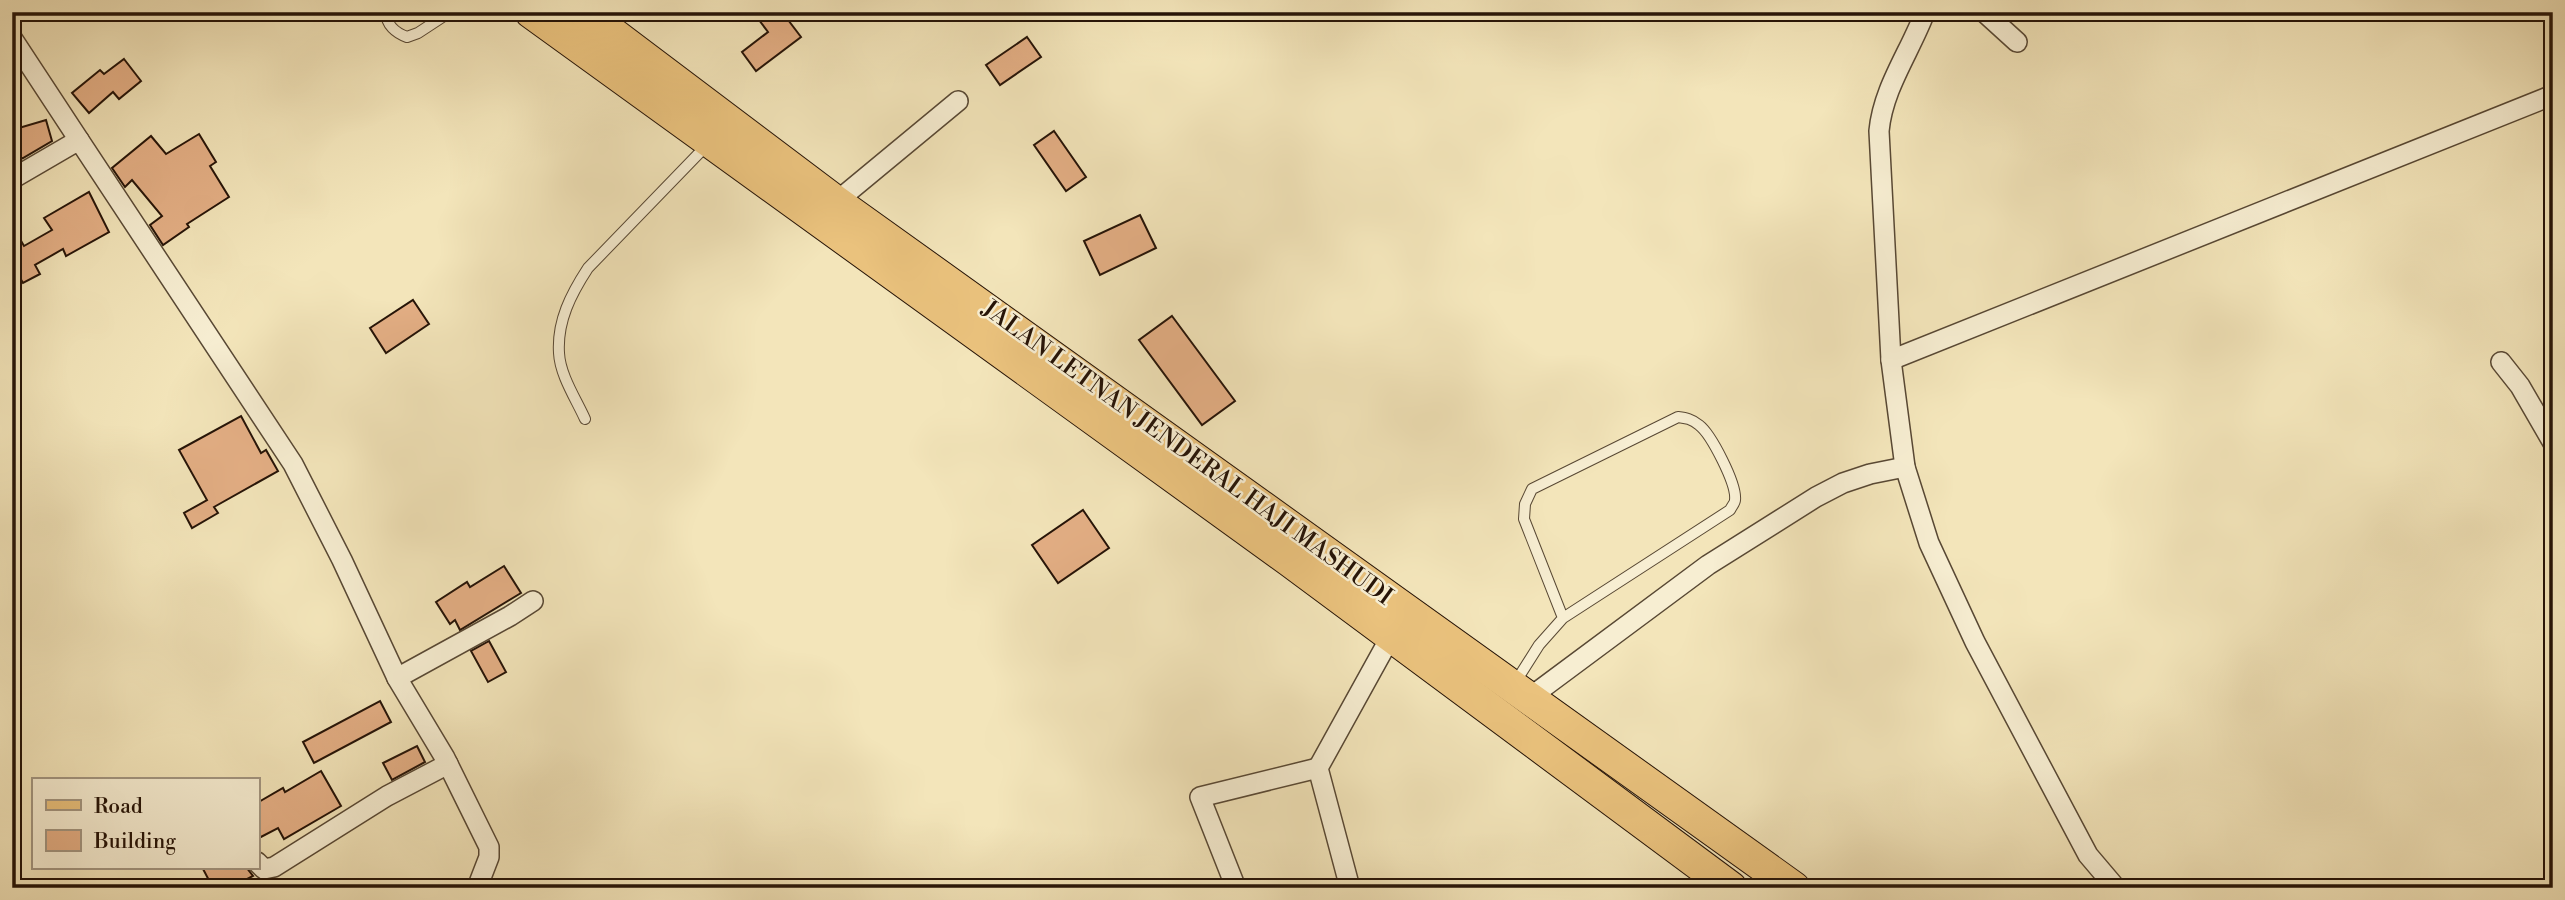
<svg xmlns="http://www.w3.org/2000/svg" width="2565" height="900" font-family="'Libre Bodoni',serif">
  <rect width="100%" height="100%" fill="#f3e5ba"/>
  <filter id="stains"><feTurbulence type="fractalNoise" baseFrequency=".00286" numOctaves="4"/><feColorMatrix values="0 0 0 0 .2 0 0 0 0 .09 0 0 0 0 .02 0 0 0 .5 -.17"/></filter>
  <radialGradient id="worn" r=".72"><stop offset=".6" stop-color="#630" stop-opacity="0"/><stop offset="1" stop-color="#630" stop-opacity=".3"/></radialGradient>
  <!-- building -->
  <g fill="#e4af85" stroke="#251307" stroke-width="2">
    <path d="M753,12h29l19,25 -45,34 -14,-19 26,-20z"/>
    <path d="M1027,37l14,20 -41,28 -14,-20z"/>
    <path d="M124,59l17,22 -22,18 -6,-7 -24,21 -17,-20 28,-23 4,4z"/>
    <path d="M46,120l6,21 -29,17 -11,4v-32z"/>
    <path d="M1054,131l32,46 -20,14 -32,-46z"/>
    <path d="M199,134l17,28 -6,4 19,31 -42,27 2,3 -26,18 -13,-20 12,-9 -30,-36 -7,7 -13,-19 39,-32 15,18z"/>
    <path d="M89,192l20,40 -43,24 -3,-7 -28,16 5,9 -17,9 -11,-19v-39l12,21 28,-16 -8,-12z"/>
    <path d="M1140,215l16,33 -56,27 -16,-34z"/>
    <path d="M413,300l16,24 -43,29 -16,-25z"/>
    <path d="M1172,316l63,85 -33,24 -63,-85z"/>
    <path d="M241,416l20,37 5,-3 12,21 -64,36 4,6 -26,15 -8,-15 23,-13 -28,-50z"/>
    <path d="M1083,510l26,38 -51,35 -26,-38z"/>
    <path d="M504,566l17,27 -61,37 -5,-10 -5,4 -14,-22 31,-20 3,5z"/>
    <path d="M489,641l17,31 -18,10 -17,-31z"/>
    <path d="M380,701l11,21 -77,41 -11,-21z"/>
    <path d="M417,746l8,16 -33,18 -9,-17z"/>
    <path d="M321,771l20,35 -57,33 -6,-11 -21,11v-36l26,-15 2,4z"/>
    <path d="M202,867h44l7,9 -23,12h-17z"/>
  </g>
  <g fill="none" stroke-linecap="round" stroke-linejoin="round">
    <defs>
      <g id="service">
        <path d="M386,12c0,13 10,21 21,25l11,-4 32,-21"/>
        <path d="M585,419c-9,-20 -25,-44 -26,-66 -2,-32 12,-59 29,-85l119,-123"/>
        <path d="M1515,683l24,-38 24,-27 167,-108c2,-4 5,-7 5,-10 2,-16 -24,-66 -36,-75 -7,-6 -13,-7 -21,-8l-146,72 -7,15 -1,15 39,99"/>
      </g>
      <g id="minor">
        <path d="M1925,12c-15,40 -42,76 -46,119l12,229 14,107 24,76 46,99 113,213 28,33"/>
        <path d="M1984,12l33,30"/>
        <path d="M12,38l67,102"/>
        <path d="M12,179l67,-39 214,324 49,96 55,118 48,80 44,89v10l-12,31"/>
        <path d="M836,202l122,-101"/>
        <path d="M1891,360l662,-265"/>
        <path d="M2501,362l19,24 33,57"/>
        <path d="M397,678l113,-62 23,-15"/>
        <path d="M1529,698l179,-133 108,-68 27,-14 27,-9 35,-7"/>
        <path d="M257,862l7,7 10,-2 113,-71 61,-32"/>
        <path d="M1236,888l-36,-91 118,-29"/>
        <path d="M1350,888l-32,-120 73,-132"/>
      </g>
      <g id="primary">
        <path d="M531,12l758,548 442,328"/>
        <path d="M584,12l252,190 958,686"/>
      </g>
    </defs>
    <!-- service casing -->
    <use href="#service" stroke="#584834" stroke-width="12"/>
    <!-- minor casing -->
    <use href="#minor" stroke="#584834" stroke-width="22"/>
    <!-- primary casing -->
    <use href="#primary" stroke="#251307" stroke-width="34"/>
    <!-- service -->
    <use href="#service" stroke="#f7eed2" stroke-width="10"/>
    <!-- minor -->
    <use href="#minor" stroke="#f7eed2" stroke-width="19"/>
    <!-- primary -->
    <use href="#primary" stroke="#eac27d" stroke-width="32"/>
  </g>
  <g text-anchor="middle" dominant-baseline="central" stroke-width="5" stroke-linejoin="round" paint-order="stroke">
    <!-- street labels -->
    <g font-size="24" fill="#251307" stroke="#f7eed2">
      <text transform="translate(1187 453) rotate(36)">JALAN LETNAN JENDERAL HAJI MASHUDI</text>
    </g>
  </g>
  <!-- margin -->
  <rect width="2565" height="900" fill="none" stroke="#f3e5ba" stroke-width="42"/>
  <rect x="14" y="14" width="2537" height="872" fill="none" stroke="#251307" stroke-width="3.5"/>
  <rect x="21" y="21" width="2523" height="858" fill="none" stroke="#251307" stroke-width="2"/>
  <!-- legend -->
  <rect x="32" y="778" width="228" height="91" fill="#f7eed2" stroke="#a39681" stroke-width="2"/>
  <rect x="46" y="800" width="35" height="10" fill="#eac27d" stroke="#a39681" stroke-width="2"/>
  <text x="94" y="813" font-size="21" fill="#251307">Road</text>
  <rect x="46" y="830" width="35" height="21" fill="#e4af85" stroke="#a39681" stroke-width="2"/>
  <text x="94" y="848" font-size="21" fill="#251307">Building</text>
  <rect width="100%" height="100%" filter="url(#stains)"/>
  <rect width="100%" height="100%" fill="url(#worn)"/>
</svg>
